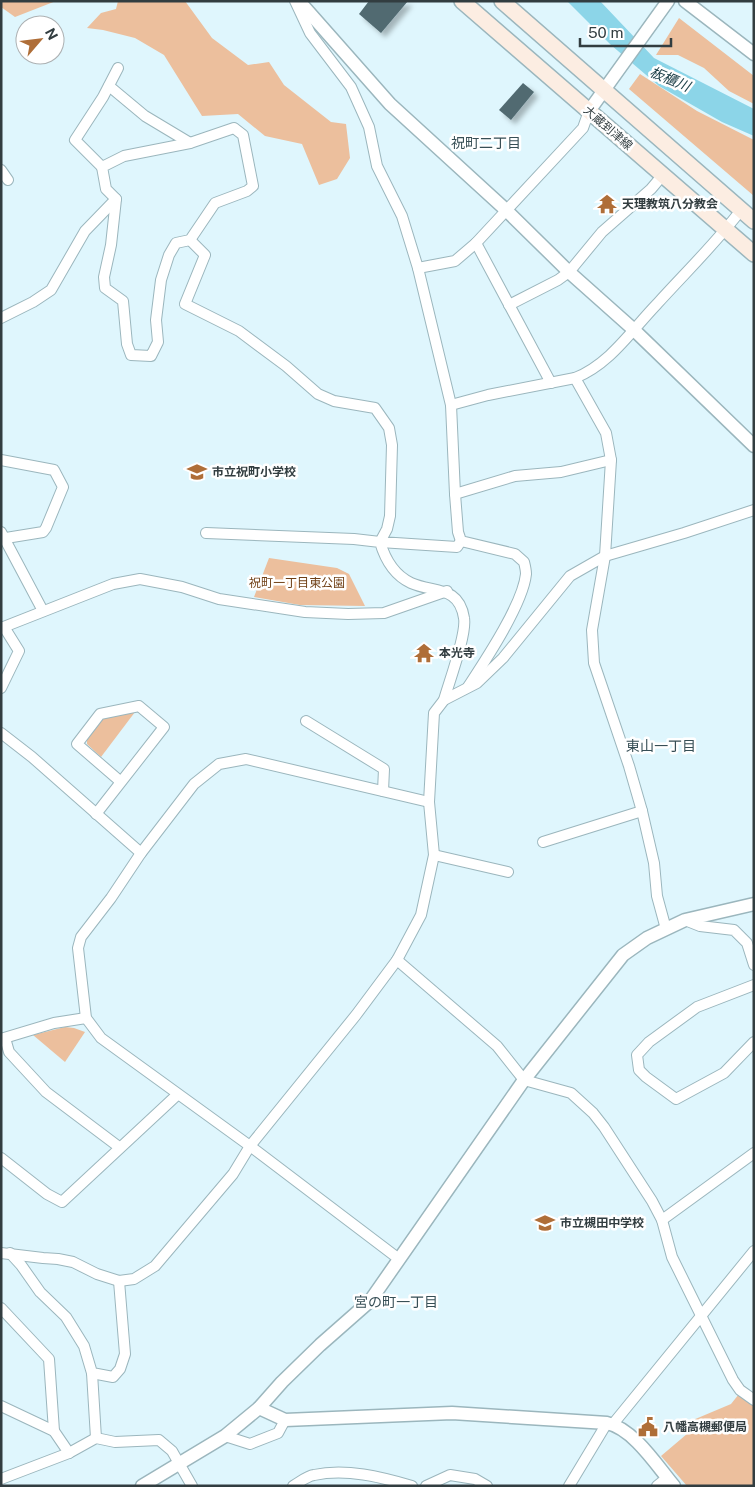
<svg xmlns="http://www.w3.org/2000/svg" width="755" height="1487" font-family="'Public Sans','Noto Sans JP',sans-serif">
  <defs>
    <filter id="shadow"><feDropShadow dx="4.5" dy="4.5" stdDeviation="2.5" flood-color="#0004"/></filter>
  </defs>
  <rect width="100%" height="100%" fill="#dff6fd"/>
  <!-- green -->
  <g fill="#ecbf9d">
    <path d="M1,1h55l-41,16 -14,-10z"/>
    <path d="M118,1h67l27,37 36,27 21,-3 15,23 47,37 15,2 4,34 -13,21 -18,6 -17,-41 -37,-8 -27,-22 -36,2 -38,-61 -29,-17 -32,-8 -16,-2 14,-15 15,-4z"/>
    <path d="M679,18l75,58v28l-25,-13 -25,-23 -26,-13h-22z"/>
    <path d="M640,74l57,37 57,29v56l-125,-107z"/>
    <path d="M269,558l68,10 12,6 16,32 -65,-1 -46,-8z"/>
    <path d="M135,712l-34,45 -14,-13v-4l17,-23z"/>
    <path d="M65,1027l9,1 11,4 -20,30 -32,-27z"/>
    <path d="M739,1394l15,2v90h-67l-26,-30 33,-28 -1,-8 38,-16z"/>
  </g>
  <!-- water -->
  <path fill="#8cd5e8" d="M567,1h33l54,57 100,51v27l-32,-14 -63,-36 -48,-41z"/>
  <!-- building -->
  <g fill="#516a71" filter="url(#shadow)">
    <path d="M369,1h39l-27,32 -22,-19z"/>
    <path d="M523,83l11,9 -23,28 -12,-10z"/>
  </g>
  <g fill="none" stroke-linecap="round" stroke-linejoin="round">
    <defs>
      <g id="minor">
        <path d="M295,1l15,32 41,54 18,40 8,39 25,50 16,52 33,137 4,89 3,38 3,9 54,13 9,8c1,4 2,8 2,12 -3,30 -41,87 -58,113"/>
        <path d="M109,86l36,30 45,27"/>
        <path d="M234,128l9,7 10,51 -6,5 -32,12 -25,37 -14,3 -7,12 -8,25 -5,40 2,22 -7,14 -20,-1 -4,-11 -4,-43 -18,-13 -1,-11 7,-32 5,-46 -10,-10 -4,-22 22,-11 66,-13z"/>
        <path d="M102,167l-27,-27 28,-43 15,-29"/>
        <path d="M1,170l7,10"/>
        <path d="M190,240l15,15 -20,49 54,27 47,35 32,28 16,7 41,7 14,20 3,17 -2,71 -3,13 -7,13 77,5 4,-6"/>
        <path d="M476,243l75,140"/>
        <path d="M418,268l37,-7 21,-18 107,-115 6,-17"/>
        <path d="M509,305l49,-25 11,-8 33,-40 49,-43 11,-13"/>
        <path d="M1,318l32,-16 18,-12 34,-59 31,-32"/>
        <path d="M575,378l31,55 5,27 -6,96 -13,74 2,33 35,103 13,45 12,52 3,33 9,33"/>
        <path d="M451,405l37,-10 87,-17c35,-14 56,-47 82,-74 28,-31 59,-61 84,-94"/>
        <path d="M1,460l53,10 9,17 -17,41 -3,4 -37,6"/>
        <path d="M455,494l60,-18 46,-4 50,-12"/>
        <path d="M1,532l42,79"/>
        <path d="M206,533l148,6 26,3c5,17 14,33 31,41 22,10 48,2 53,35 3,16 -15,64 -20,82"/>
        <path d="M1,628l112,-44 27,-5 42,8 37,12 86,13 43,2 36,-1 63,-22"/>
        <path d="M1,688l18,-37 -15,-24"/>
        <path d="M306,721l78,48 -1,22"/>
        <path d="M1,733l31,24 109,96"/>
        <path d="M96,814l68,-87 -25,-21 -39,8 -23,30 44,38"/>
        <path d="M543,842l99,-31"/>
        <path d="M434,855l74,17"/>
        <path d="M685,920l15,6 34,4 13,13 7,22"/>
        <path d="M397,960l100,86 27,34 47,13 22,20 11,14 48,74 10,19 10,37 61,123 7,10 14,10"/>
        <path d="M754,985l-57,22 -48,35 -12,13 2,15 7,7 30,22 48,-26 30,-31"/>
        <path d="M5,1038l4,14 37,40 73,55"/>
        <path d="M1,1039l53,-16 32,-5"/>
        <path d="M1,1158l46,36 15,8 115,-107"/>
        <path d="M662,1220l92,-67"/>
        <path d="M1,1253l42,5 15,1 15,3 24,12 22,7 15,-2 21,-13 78,-92 17,-28 106,-131 41,-55 24,-45 13,-60 -5,-53 5,-89 10,-13 33,-17 26,-25 67,-82 35,-20 79,-23 70,-23"/>
        <path d="M10,1253l11,12 19,27 26,25 18,29 8,27 21,4 7,-8 5,-15 -6,-73"/>
        <path d="M399,1259l-149,-113 -149,-108 -15,-20 -8,-70 3,-11 30,-39 30,-45 53,-69 25,-20 27,-5 183,43"/>
        <path d="M1,1308l48,51 5,72"/>
        <path d="M92,1373l4,65"/>
        <path d="M1,1406l53,25 15,22"/>
        <path d="M613,1424l141,-173"/>
        <path d="M225,1436l25,8 28,-11 7,-13"/>
        <path d="M1,1479l68,-26 27,-15 19,4 44,-2 13,11 20,35"/>
        <path d="M293,1486c7,-4 14,-10 21,-11 32,-7 67,2 98,11"/>
        <path d="M426,1486l24,-11 25,4 12,7"/>
        <path d="M569,1486l38,-63"/>
        <path d="M657,1486l10,-8"/>
      </g>
      <g id="tertiary">
        <path d="M299,1l91,103 116,106 63,62 64,57 121,117"/>
        <path d="M685,1l69,53"/>
        <path d="M589,111l79,-110"/>
        <path d="M259,1408l26,12 167,-7 155,10c27,6 50,43 67,63"/>
        <path d="M142,1486l83,-50 34,-28 23,-26 38,-37 50,-44 154,-221 99,-125 24,-17 38,-18 69,-16"/>
      </g>
      <g id="secondary">
        <path d="M462,1l292,253"/>
        <path d="M502,1l252,220"/>
      </g>
    </defs>
    <!-- minor casing -->
    <use href="#minor" stroke="#9bb6bd" stroke-width="12"/>
    <!-- tertiary casing -->
    <use href="#tertiary" stroke="#9bb6bd" stroke-width="15"/>
    <!-- secondary casing -->
    <use href="#secondary" stroke="#9bb6bd" stroke-width="18"/>
    <!-- minor -->
    <use href="#minor" stroke="#fff" stroke-width="10"/>
    <!-- tertiary -->
    <use href="#tertiary" stroke="#fff" stroke-width="12"/>
    <!-- secondary -->
    <use href="#secondary" stroke="#fcede2" stroke-width="15"/>
  </g>
  <!-- icons -->
  <defs>
    <symbol id="temple-bare" viewBox="-9 -9 18 18"><path d="M0-6L5-2H3V0L6.5 2.5H4V6H1.5V3h-3V6H-4V2.5H-6.5L-3 0V-2H-5Z" fill="#af6e38" stroke="#fff" stroke-width="2.5" paint-order="stroke"/></symbol>
    <symbol id="school-bare" viewBox="-9 -9 18 18"><path d="M0-5L7-2L0 1L-7-2ZM-4 1L0 2.5L4 1V4Q0 6-4 4Z" fill="#af6e38" stroke="#fff" stroke-width="2.5" paint-order="stroke"/></symbol>
    <symbol id="civic-bare" viewBox="-9 -9 18 18"><path d="M-.6-6.5H3V-4.5H.6V-3L4-1V1h2V6H-6V1h2V-1L-.6-3ZM-1.2 2.5V6h2.4V2.5Z" fill="#af6e38" stroke="#fff" stroke-width="2.5" paint-order="stroke"/></symbol>
  </defs>
  <g fill-rule="evenodd">
    <use href="#temple-bare" x="593" y="190" width="28" height="28"/>
    <use href="#school-bare" x="183" y="458" width="28" height="28"/>
    <use href="#temple-bare" x="410" y="639" width="28" height="28"/>
    <use href="#school-bare" x="531" y="1209" width="28" height="28"/>
    <use href="#civic-bare" x="634" y="1413" width="28" height="28"/>
  </g>
  <g text-anchor="middle" dominant-baseline="central" stroke-width="5" stroke-linejoin="round" paint-order="stroke">
    <!-- street labels -->
    <g font-size="12" fill="#323d40" stroke="#fff">
      <text transform="translate(608 128) rotate(41)">大蔵到津線</text>
    </g>
    <!-- poi labels -->
    <g font-size="12" font-weight="bold" fill="#323d40" stroke="#fff" text-anchor="start">
      <text x="622" y="204">天理教筑八分教会</text>
      <text x="212" y="472">市立祝町小学校</text>
      <text x="439" y="653">本光寺</text>
      <text x="560" y="1223">市立槻田中学校</text>
      <text x="663" y="1427">八幡高槻郵便局</text>
    </g>
    <!-- park labels -->
    <g font-size="12" fill="#6f3f15" stroke="#fff">
      <text x="297" y="583">祝町一丁目東公園</text>
    </g>
    <!-- water labels -->
    <g font-size="14" font-style="italic" fill="#1a3d46" stroke="#fff">
      <text transform="translate(670 79) rotate(23)">板櫃川</text>
    </g>
    <!-- neighbourhood labels -->
    <g font-size="14" fill="#374f56" stroke="#fff">
      <text x="486" y="143">祝町二丁目</text>
      <text x="661" y="746">東山一丁目</text>
      <text x="396" y="1302">宮の町一丁目</text>
    </g>
  </g>
  <!-- border -->
  <rect width="755" height="1487" fill="none" stroke="#323d40" stroke-width="5"/>
  <!-- north arrow -->
  <g transform="translate(40 40) rotate(62)"><circle r="24" fill="#ffffff" stroke="#adb1b3"/>
  <path d="M0-4L9 19L0 12L-9 19Z" fill="#af6e38"/>
  <text y="-8" font-size="14" font-weight="bold" text-anchor="middle" fill="#323d40">N</text>
  </g>
  <!-- scale -->
  <path d="M580 38v8h91v-8" fill="none" stroke="#323d40" stroke-width="2.5"/>
  <text x="588" y="38" font-size="15" fill="#323d40" stroke="#ffffff" stroke-width="4" paint-order="stroke">50 m</text>
</svg>
